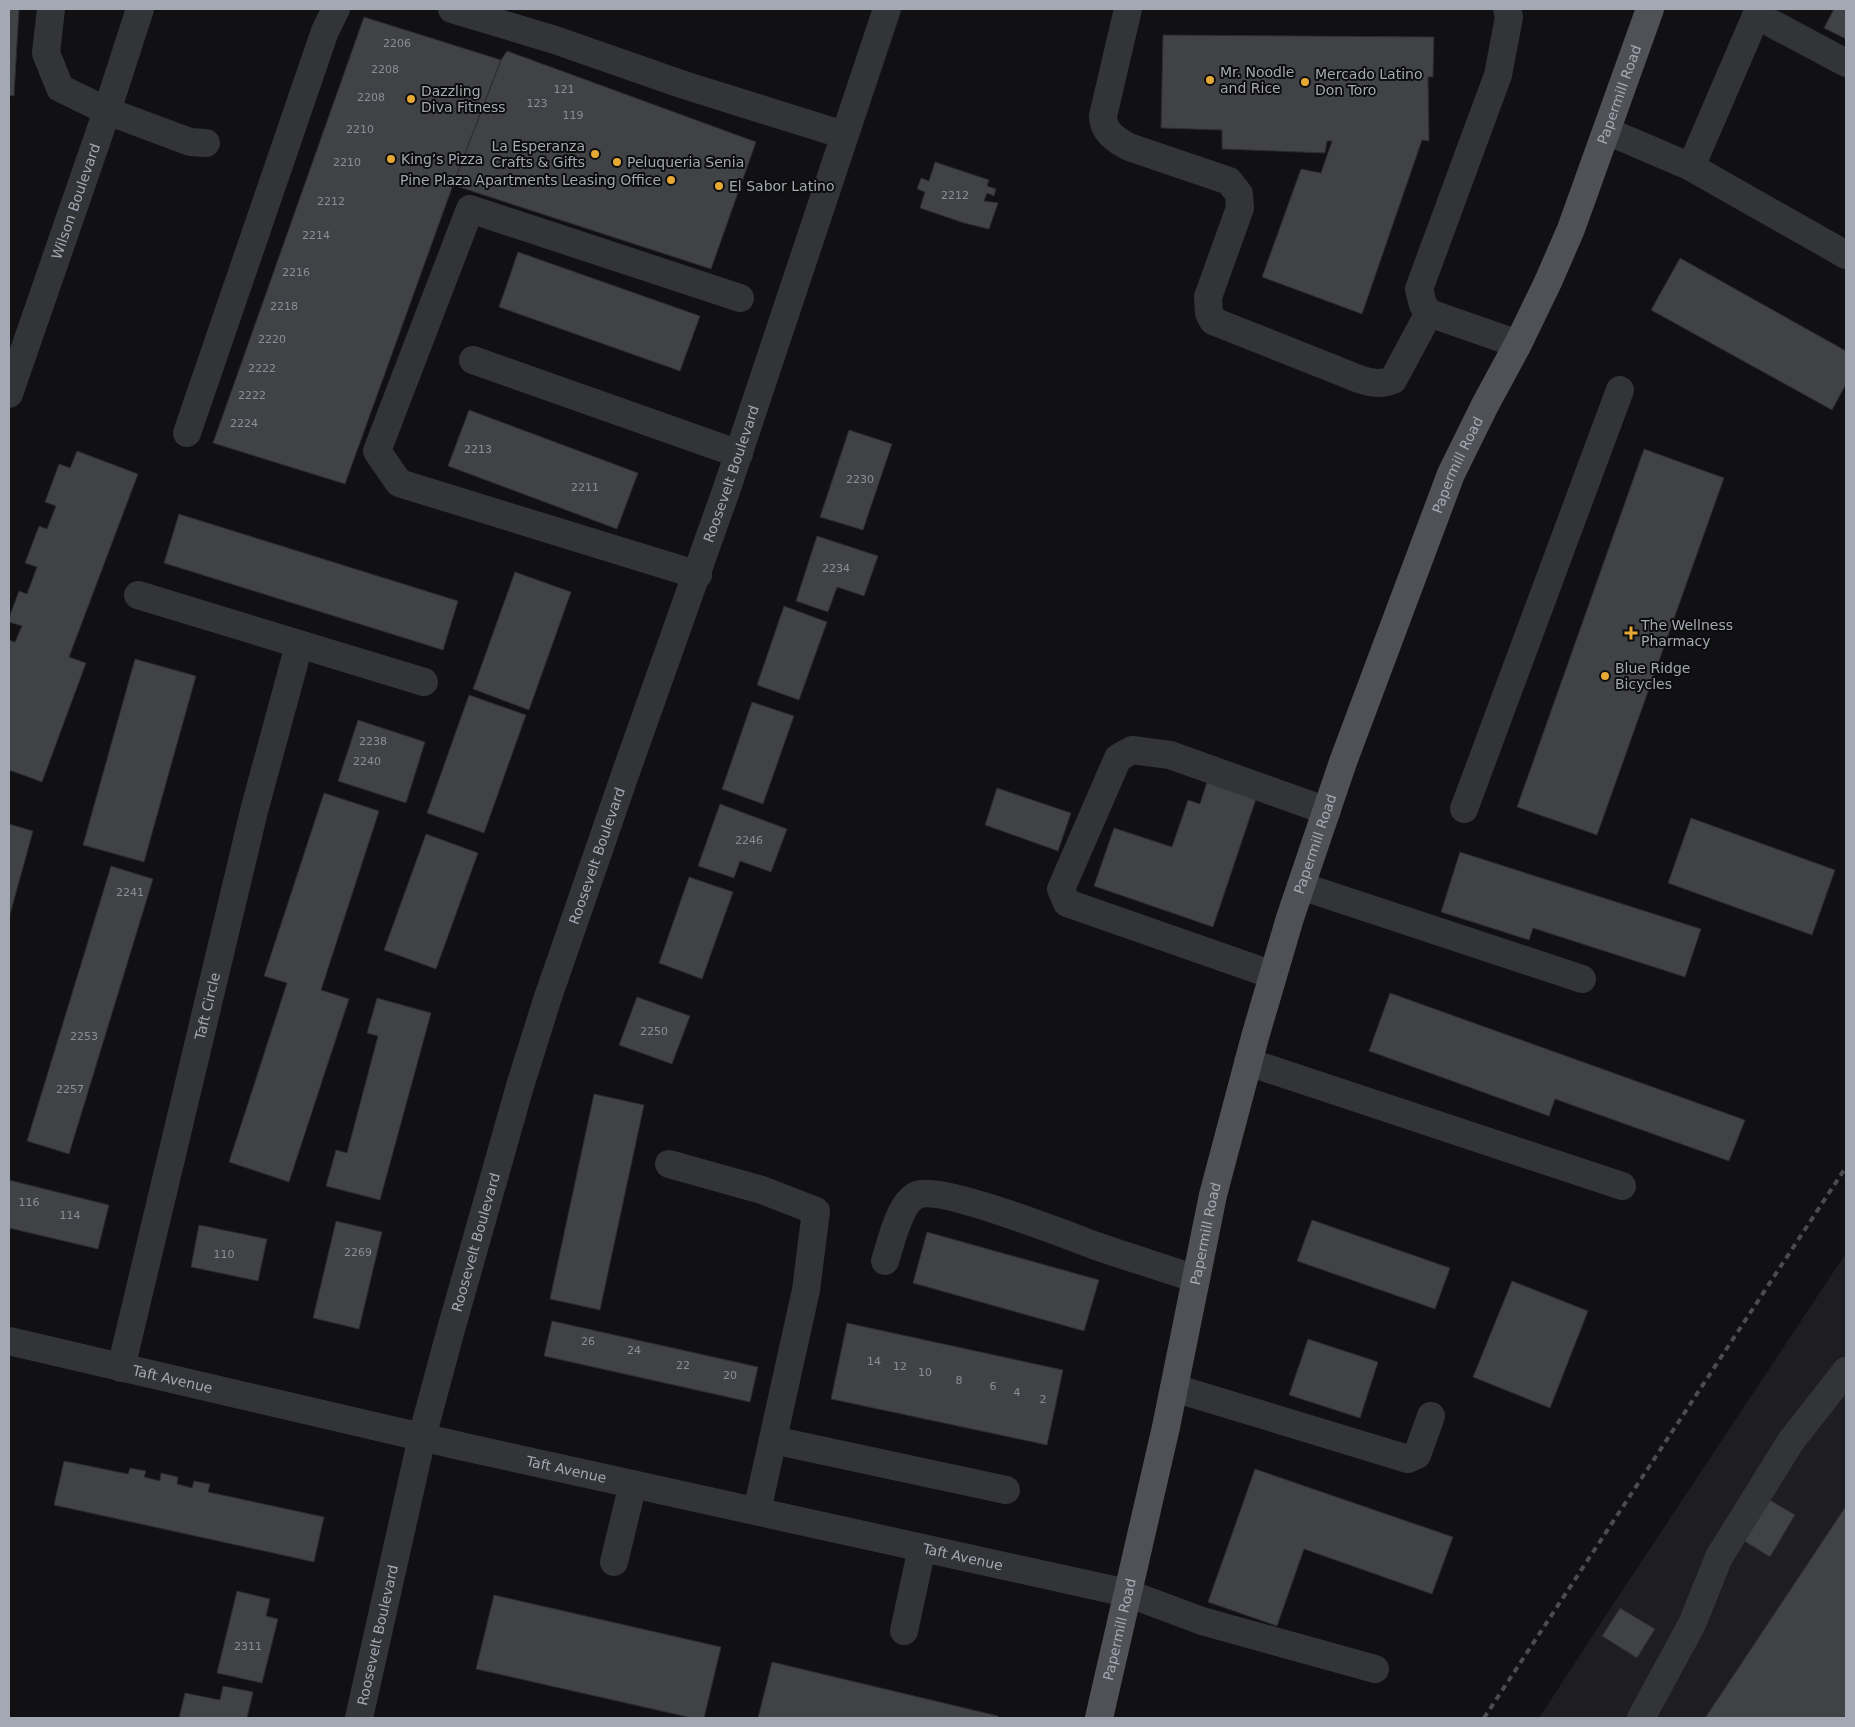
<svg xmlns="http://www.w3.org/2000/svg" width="1855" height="1727" font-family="'DejaVu Sans',sans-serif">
  <rect width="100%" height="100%" fill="#111113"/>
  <!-- built -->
  <path fill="#1e1e20" d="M1846,1253v465h-307l67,-103z"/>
  <!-- building -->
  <g fill="#414246" stroke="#2c2c2f">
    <path d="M9,9h10l-5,87 -5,-1z"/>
    <path d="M1834,9h12v30l-22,-11z"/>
    <path d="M364,17l137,43 -48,125 -108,299 -132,-41z"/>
    <path d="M1163,35l271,2 -1,40h-5l1,64 -7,-1 -60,174 -100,-37 39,-108 20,4 11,-32h-5l-2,12 -103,-4v-19l-61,-2z"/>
    <path d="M507,51l249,91 -45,127 -258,-84 48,-125z"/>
    <path d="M935,162l54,18 -2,6 9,3 -2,7 -7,-3 -3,8 14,2 -9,26 -25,-6 -44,-15 5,-16 -8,-3 4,-11 8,3z"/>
    <path d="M518,252l182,64 -20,55 -181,-64z"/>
    <path d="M1680,258l166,93v33l-14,26 -181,-100z"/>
    <path d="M469,410l169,63 -21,56 -169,-63z"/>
    <path d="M849,430l43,14 -29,86 -43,-13z"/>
    <path d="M1644,449l80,29 -127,357 -80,-28z"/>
    <path d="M77,451l61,23 -69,183 17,6 -44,119 -33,-12v-130l6,2 7,-16 -13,-4v-4l10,-27 8,3 10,-27 -12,-4 14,-37 8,3 9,-23 -11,-4 14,-38 11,4z"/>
    <path d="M179,514l279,87 -15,49 -279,-87z"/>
    <path d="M817,536l61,20 -14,40 -27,-9 -9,25 -32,-11z"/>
    <path d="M515,572l56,20 -42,118 -56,-21z"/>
    <path d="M784,606l43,16 -28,78 -42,-15z"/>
    <path d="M135,659l61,17 -52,186 -61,-17z"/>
    <path d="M469,695l57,20 -42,118 -57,-20z"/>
    <path d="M752,702l42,14 -31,88 -41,-15z"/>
    <path d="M358,720l67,22 -19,61 -68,-22z"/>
    <path d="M1207,782l49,17 -43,128 -119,-41 20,-58 58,19 16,-47 12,4z"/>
    <path d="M997,788l74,25 -13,38 -73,-26z"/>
    <path d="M324,793l55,18 -58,179 28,9 -60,183 -60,-20 58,-179 -23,-7z"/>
    <path d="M720,804l67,25 -16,43 -31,-11 -6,17 -36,-12z"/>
    <path d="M1691,818l144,52 -23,65 -144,-52z"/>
    <path d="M9,824l24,7 -24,87z"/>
    <path d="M426,834l52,19 -42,116 -52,-19z"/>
    <path d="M1460,852l241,77 -16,48 -152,-49 -4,12 -88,-28z"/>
    <path d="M111,866l42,13 -84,275 -42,-13z"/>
    <path d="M689,877l44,15 -31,87 -43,-16z"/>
    <path d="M1390,993l355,127 -16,41 -174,-62 -6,17 -180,-65z"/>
    <path d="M637,997l53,19 -18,48 -53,-19z"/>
    <path d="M377,998l54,15 -51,187 -54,-14 10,-36 11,3 31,-117 -11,-3z"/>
    <path d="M594,1094l50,11 -44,205 -50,-11z"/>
    <path d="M9,1180l100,25 -11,44 -89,-21z"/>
    <path d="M1312,1220l138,48 -15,41 -138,-48z"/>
    <path d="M336,1221l46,11 -23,97 -46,-11z"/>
    <path d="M199,1225l68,14 -9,42 -67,-14z"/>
    <path d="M927,1232l172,48 -15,51 -171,-48z"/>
    <path d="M1512,1281l76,30 -38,97 -77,-31z"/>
    <path d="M552,1321l206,46 -8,35 -206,-46z"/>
    <path d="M847,1323l216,47 -16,75 -216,-46z"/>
    <path d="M1308,1339l70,23 -18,56 -71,-23z"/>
    <path d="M64,1461l64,13 2,-6 16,3 -2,6 16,4 1,-8 17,4 -1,7 15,4 2,-7 16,3 -2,8 116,25 -10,45 -260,-57z"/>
    <path d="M1255,1469l198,68 -21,57 -128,-45 -27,77 -69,-24z"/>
    <path d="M1767,1498l28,17 -25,42 -29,-18z"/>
    <path d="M1846,1506v212h-141z"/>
    <path d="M237,1591l33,8 -4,17 12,3 -16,64 -45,-10z"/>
    <path d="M494,1595l227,52 -17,71h-12l-216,-49z"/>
    <path d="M1620,1608l35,21 -18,29 -35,-22z"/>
    <path d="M772,1662l226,54v2h-240z"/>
    <path d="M223,1686l30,6 -6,26h-68l6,-25 35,7z"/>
  </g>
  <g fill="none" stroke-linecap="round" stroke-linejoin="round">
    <!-- minor -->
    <g stroke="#333438" stroke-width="28">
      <path d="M51,9l-5,44 14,35 47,23 83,31 16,1"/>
      <path d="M452,9l103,31 129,45 160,50"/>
      <path d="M1128,9l-25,107c0,16 13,24 26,31l100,34 10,13 1,14 -32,89 1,16 4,8 146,58c12,4 21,6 34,1l36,-67"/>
      <path d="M1507,9l2,8 -11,58 -79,214 4,16 6,8 89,31"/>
      <path d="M1756,15l90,48"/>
      <path d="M1607,131l84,36 155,88"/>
      <path d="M1691,167l68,-158"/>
      <path d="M473,360l266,94"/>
      <path id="s1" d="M9,394l98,-283 33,-102"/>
      <path d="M187,433l138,-402 11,-22"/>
      <path d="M698,575l-299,-92 -22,-32 93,-242 270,89"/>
      <path d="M138,595l286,87"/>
      <path d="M1464,809l156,-419"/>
      <path d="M1301,886l281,93"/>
      <path d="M1273,975l-206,-72 -6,-14 57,-131 14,-8 38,5 157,56"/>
      <path d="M1248,1062l374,124"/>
      <path d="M669,1164l93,26 54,21 -10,79 -49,221"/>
      <path d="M885,1261c6,-18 14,-58 32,-66 24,-10 152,41 182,52 32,11 65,21 97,32"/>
      <path id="s2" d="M9,1341l451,105 667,147 75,28 173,48"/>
      <path id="s3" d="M121,1368l133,-557 45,-166"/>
      <path d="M1174,1388l234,71 9,-4 14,-39"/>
      <path d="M773,1440l233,50"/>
      <path d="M614,1562l19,-78"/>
      <path d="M904,1631l18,-83"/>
      <path id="s4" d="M359,1718l63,-281 28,-104 70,-247 27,-86 80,-231 100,-281 160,-479"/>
      <path d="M1641,1718l51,-94 27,-67 72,-116 55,-70"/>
    </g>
    <!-- major -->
    <path stroke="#4f5156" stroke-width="28" id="s5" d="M1099,1718l67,-291 47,-232 42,-158 35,-119 53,-156 108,-288 34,-69 33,-61 30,-62 23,-53 79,-220"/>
    <!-- rail -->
    <path stroke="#4a4c51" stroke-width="4" stroke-dasharray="6 5" stroke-linecap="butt" d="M1484,1718l362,-551"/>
  </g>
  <!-- markers -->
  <g fill="#e7a935" stroke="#0d0d0e" stroke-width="2">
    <circle cx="1210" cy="80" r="5"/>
    <circle cx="1305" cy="82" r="5"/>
    <circle cx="411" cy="99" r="5"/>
    <circle cx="595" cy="154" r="5"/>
    <circle cx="391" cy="159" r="5"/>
    <circle cx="617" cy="162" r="5"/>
    <circle cx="671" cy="180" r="5"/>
    <circle cx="719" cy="186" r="5"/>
    <path d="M1628.5 625.5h5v5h5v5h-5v5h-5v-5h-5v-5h5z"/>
    <circle cx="1605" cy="676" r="5"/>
  </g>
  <g text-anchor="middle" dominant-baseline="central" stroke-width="4" stroke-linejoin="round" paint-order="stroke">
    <!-- number labels -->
    <g font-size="11" fill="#8b8e98">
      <text x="397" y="43">2206</text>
      <text x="385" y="69">2208</text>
      <text x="564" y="89">121</text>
      <text x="371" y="97">2208</text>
      <text x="537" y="103">123</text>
      <text x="573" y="115">119</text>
      <text x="360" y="129">2210</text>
      <text x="347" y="162">2210</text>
      <text x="955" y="195">2212</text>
      <text x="331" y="201">2212</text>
      <text x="316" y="235">2214</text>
      <text x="296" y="272">2216</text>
      <text x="284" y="306">2218</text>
      <text x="272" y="339">2220</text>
      <text x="262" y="368">2222</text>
      <text x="252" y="395">2222</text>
      <text x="244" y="423">2224</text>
      <text x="478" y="449">2213</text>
      <text x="860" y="479">2230</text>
      <text x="585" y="487">2211</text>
      <text x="836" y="568">2234</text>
      <text x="373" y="741">2238</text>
      <text x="367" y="761">2240</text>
      <text x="749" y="840">2246</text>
      <text x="130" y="892">2241</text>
      <text x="654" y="1031">2250</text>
      <text x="84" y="1036">2253</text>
      <text x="70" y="1089">2257</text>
      <text x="29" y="1202">116</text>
      <text x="70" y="1215">114</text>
      <text x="358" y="1252">2269</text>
      <text x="224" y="1254">110</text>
      <text x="588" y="1341">26</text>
      <text x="634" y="1350">24</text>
      <text x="874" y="1361">14</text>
      <text x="683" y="1365">22</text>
      <text x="900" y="1366">12</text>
      <text x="925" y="1372">10</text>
      <text x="730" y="1375">20</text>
      <text x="959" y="1380">8</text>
      <text x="993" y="1386">6</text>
      <text x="1017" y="1392">4</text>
      <text x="1043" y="1399">2</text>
      <text x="248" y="1646">2311</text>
    </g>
    <!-- poi labels -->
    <g font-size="14" fill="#a4a8b3" stroke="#0d0d0e" text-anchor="start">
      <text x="1220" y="72">Mr. Noodle<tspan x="1220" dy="16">and Rice</tspan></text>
      <text x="1315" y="74">Mercado Latino<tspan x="1315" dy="16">Don Toro</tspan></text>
      <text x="421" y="91">Dazzling<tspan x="421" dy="16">Diva Fitness</tspan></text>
      <text x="585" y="146" text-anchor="end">La Esperanza<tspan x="585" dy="16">Crafts &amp; Gifts</tspan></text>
      <text x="401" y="159">King’s Pizza</text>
      <text x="627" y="162">Peluqueria Senia</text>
      <text x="661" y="180" text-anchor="end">Pine Plaza Apartments Leasing Office</text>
      <text x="729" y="186">El Sabor Latino</text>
      <text x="1641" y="625">The Wellness<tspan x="1641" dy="16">Pharmacy</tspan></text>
      <text x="1615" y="668">Blue Ridge<tspan x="1615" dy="16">Bicycles</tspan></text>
    </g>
    <!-- street labels -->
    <g font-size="14" fill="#a4a8b3" stroke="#0d0d0e">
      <text stroke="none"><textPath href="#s5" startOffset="1711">Papermill Road</textPath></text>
      <text stroke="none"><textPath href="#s1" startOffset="204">Wilson Boulevard</textPath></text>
      <text stroke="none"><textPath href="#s5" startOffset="1306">Papermill Road</textPath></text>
      <text stroke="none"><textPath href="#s4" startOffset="1300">Roosevelt Boulevard</textPath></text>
      <text stroke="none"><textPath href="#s5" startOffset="901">Papermill Road</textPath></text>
      <text stroke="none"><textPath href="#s4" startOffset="895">Roosevelt Boulevard</textPath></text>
      <text stroke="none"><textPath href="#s3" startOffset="372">Taft Circle</textPath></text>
      <text stroke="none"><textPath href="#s5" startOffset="496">Papermill Road</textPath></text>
      <text stroke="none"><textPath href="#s4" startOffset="490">Roosevelt Boulevard</textPath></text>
      <text stroke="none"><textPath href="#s2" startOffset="168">Taft Avenue</textPath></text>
      <text stroke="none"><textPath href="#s2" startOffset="572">Taft Avenue</textPath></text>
      <text stroke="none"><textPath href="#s2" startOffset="978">Taft Avenue</textPath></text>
      <text stroke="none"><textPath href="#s5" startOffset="91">Papermill Road</textPath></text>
      <text stroke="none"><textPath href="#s4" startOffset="85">Roosevelt Boulevard</textPath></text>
    </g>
  </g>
  <!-- border -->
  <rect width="1855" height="1727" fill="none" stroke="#a4a8b3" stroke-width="20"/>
</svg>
